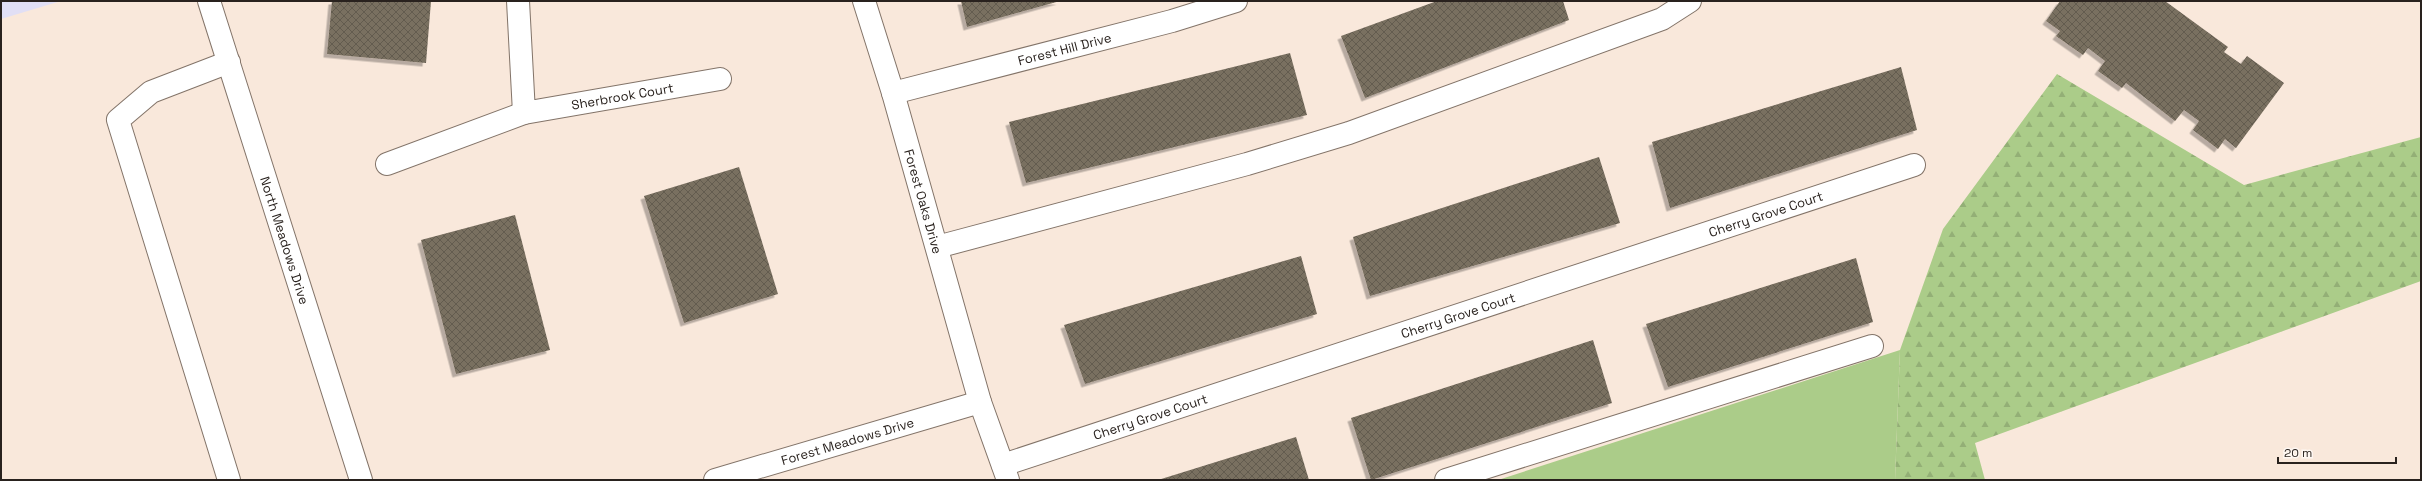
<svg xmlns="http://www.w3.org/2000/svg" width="2422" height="481" font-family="'Space Grotesk',sans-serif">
  <defs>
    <pattern id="forest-firs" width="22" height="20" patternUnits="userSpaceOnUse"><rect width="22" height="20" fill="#abcc89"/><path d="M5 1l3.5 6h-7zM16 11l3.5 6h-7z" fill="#93af76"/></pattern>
    <pattern id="building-cross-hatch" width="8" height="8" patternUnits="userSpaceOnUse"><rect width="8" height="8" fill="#796f60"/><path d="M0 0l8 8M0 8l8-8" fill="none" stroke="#635b4f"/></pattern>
    <filter id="shadow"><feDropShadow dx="-3.5" dy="3.5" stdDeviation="0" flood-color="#0004"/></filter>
  </defs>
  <rect width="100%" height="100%" fill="#f9e8db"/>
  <!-- commercial -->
  <path fill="#e1dff5" d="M1,1h60l-60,18z"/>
  <!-- green -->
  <path fill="#abcc89" d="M1900,350l-5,130h-397z"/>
  <!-- forest -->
  <path fill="url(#forest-firs)" d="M2057,74l187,111 177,-48v144l-446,162 10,37h-90l5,-130 43,-121z"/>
  <!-- building -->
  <g fill="url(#building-cross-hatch)" filter="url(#shadow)">
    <path d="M332,1h99l-5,62 -99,-9z"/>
    <path d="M961,1h99l-93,26z"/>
    <path d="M1437,1h126l6,19 -204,78 -24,-62z"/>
    <path d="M2060,1h105l63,46 -4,5 17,12 6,-8 37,27 -48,65 -11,-9 -7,10 -25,-19 6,-9 -15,-11 -9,11 -49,-38 -4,5 -24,-17 7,-10 -17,-13 -5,7 -27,-19 4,-5 -14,-10z"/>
    <path d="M1290,53l17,62 -281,68 -17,-61z"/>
    <path d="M1901,67l16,63 -247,78 -18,-66z"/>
    <path d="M1599,157l21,66 -250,73 -17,-59z"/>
    <path d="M739,167l39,127 -94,29 -40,-127z"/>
    <path d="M515,215l35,135 -94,24 -35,-134z"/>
    <path d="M1301,256l16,58 -232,70 -21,-59z"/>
    <path d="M1856,258l17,64 -205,65 -22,-63z"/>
    <path d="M1593,340l19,63 -241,77 -20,-62z"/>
    <path d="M1296,437l13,43h-151z"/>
  </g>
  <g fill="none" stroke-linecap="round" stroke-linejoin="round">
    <defs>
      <g id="lane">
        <path id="s1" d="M518,1l6,112 196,-34"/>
        <path d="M229,62l-78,30 -33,28 111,360"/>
        <path d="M387,164l137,-51"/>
        <path d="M937,247l310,-83 102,-31 313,-114 28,-18"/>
        <path d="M1446,480l426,-134"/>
      </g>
      <g id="street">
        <path id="s2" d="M209,1l152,479"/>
        <path id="s3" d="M864,1l29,92 87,309 28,78"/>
        <path id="s4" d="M893,93l279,-72 64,-20"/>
        <path id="s5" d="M1003,465l911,-300"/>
        <path id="s6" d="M715,480l265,-78"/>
      </g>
    </defs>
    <!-- lane casing -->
    <use href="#lane" stroke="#837469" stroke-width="24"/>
    <!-- street casing -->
    <use href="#street" stroke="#837469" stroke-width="24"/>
    <!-- lane -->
    <use href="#lane" stroke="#fff" stroke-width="22"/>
    <!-- street -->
    <use href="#street" stroke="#fff" stroke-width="22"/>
  </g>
  <g text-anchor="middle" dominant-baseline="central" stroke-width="3" stroke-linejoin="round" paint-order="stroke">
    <!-- street labels -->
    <g font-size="13" fill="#29221e" stroke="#fef7f2">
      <text stroke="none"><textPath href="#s4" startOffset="177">Forest Hill Drive</textPath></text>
      <text stroke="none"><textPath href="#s1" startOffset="212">Sherbrook Court</textPath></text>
      <text stroke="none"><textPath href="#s3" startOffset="209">Forest Oaks Drive</textPath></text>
      <text stroke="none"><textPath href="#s5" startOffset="803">Cherry Grove Court</textPath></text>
      <text stroke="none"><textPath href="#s2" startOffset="251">North Meadows Drive</textPath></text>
      <text stroke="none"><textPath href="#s5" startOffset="479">Cherry Grove Court</textPath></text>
      <text stroke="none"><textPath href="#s5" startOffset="155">Cherry Grove Court</textPath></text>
      <text stroke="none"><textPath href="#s6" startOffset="138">Forest Meadows Drive</textPath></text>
    </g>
  </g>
  <!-- border -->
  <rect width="2422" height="481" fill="none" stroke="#29221e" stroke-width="4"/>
  <!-- scale -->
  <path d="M2278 457v6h118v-6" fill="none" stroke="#29221e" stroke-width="2"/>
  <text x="2284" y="457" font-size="12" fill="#29221e" stroke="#fef7f2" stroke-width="3" paint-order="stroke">20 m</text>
</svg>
